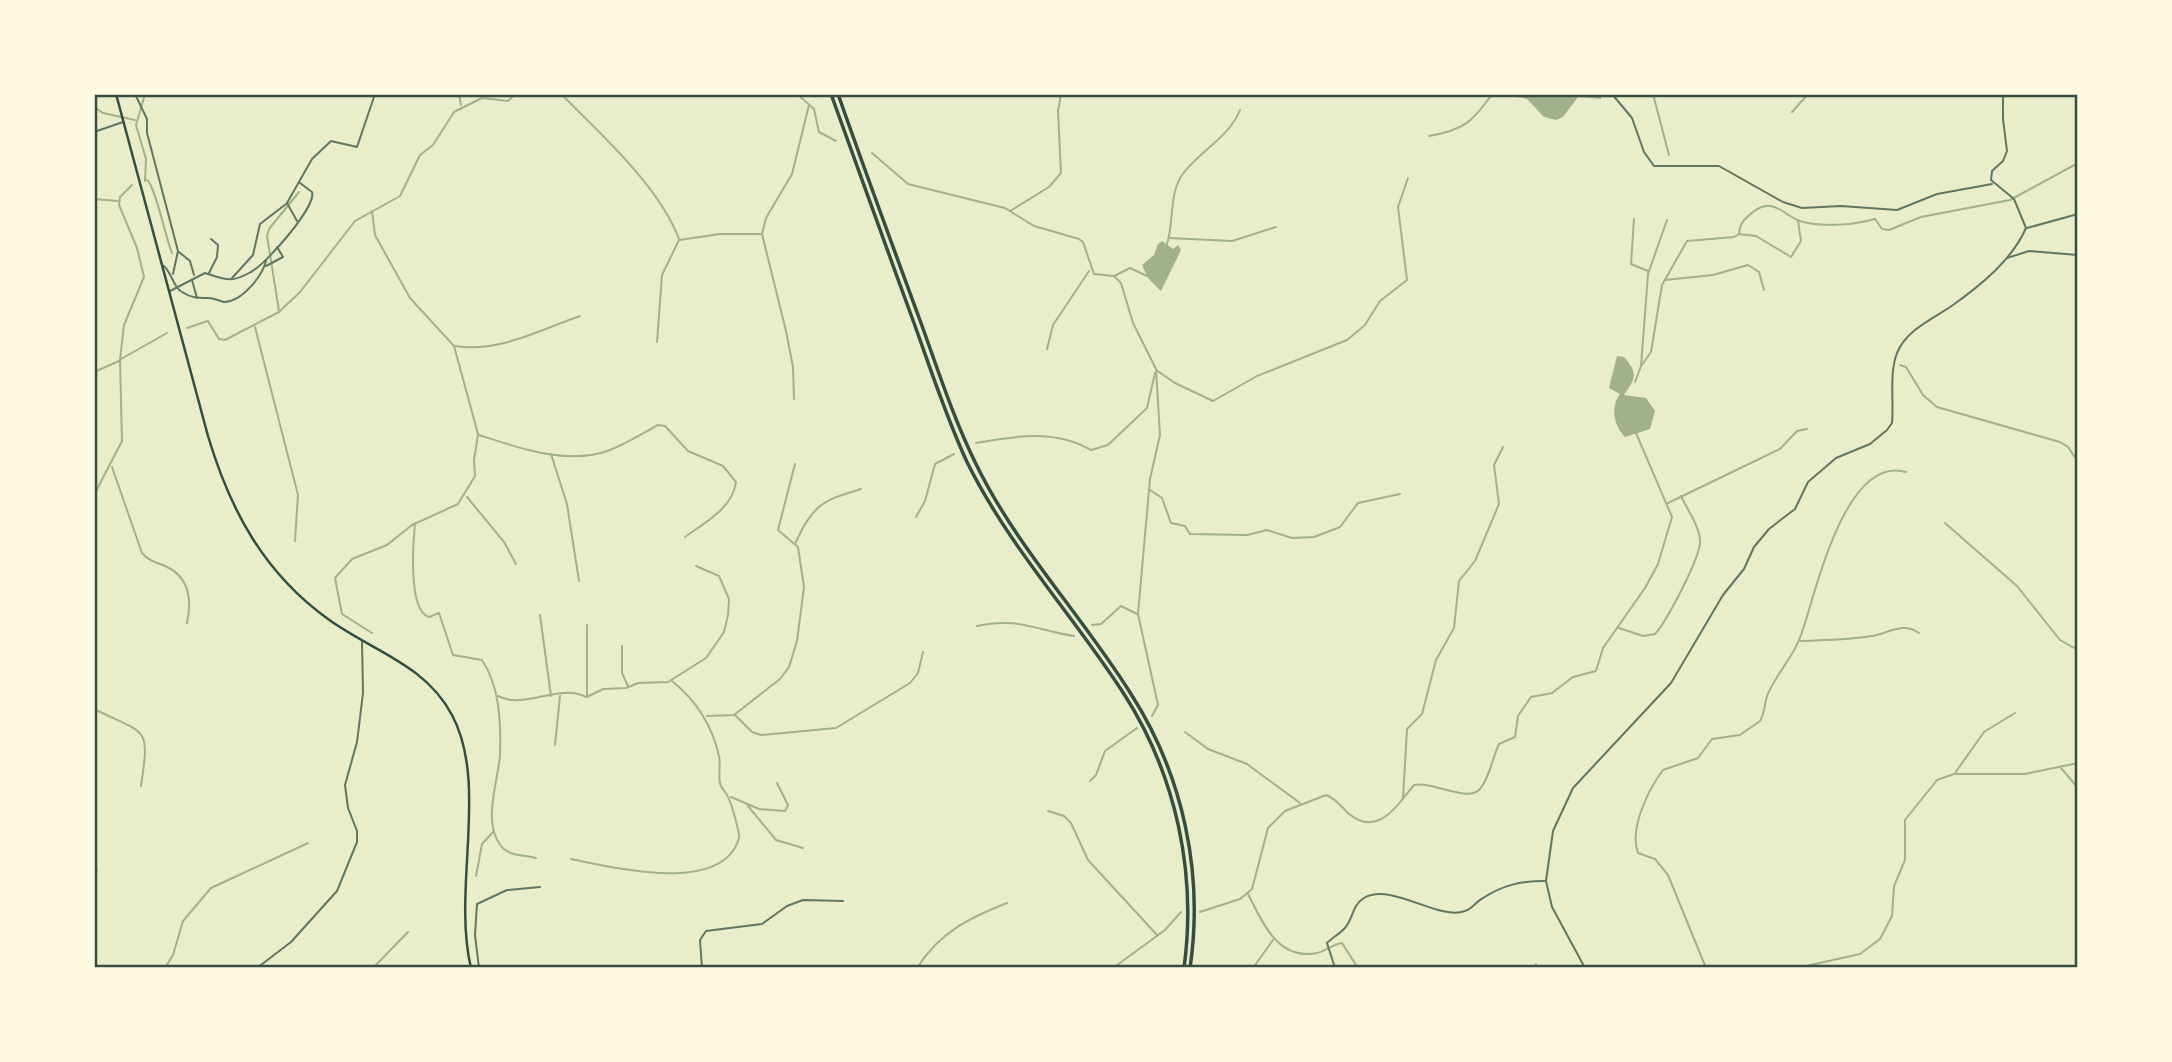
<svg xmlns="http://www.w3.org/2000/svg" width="2172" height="1062" font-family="Lato,sans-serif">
  <rect width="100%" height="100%" fill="#e9edc9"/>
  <!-- water -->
  <g fill="#a3b18a">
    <path d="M1601,94v5l-23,-2 -15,20 -7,3 -12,-3 -17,-18 -22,-4z"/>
    <path d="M1162,241l11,8 5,-4 3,5 -20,41 -13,-13 -6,-13 12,-10 4,-11z"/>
    <path d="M1617,356l7,1c15,17 11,22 0,38l22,3 9,13 -5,18 -25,8c-11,-11 -15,-30 -5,-43l-11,-6z"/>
  </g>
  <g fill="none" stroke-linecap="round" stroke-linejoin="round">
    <!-- stream -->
    <g stroke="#a3b18a" stroke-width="2">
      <path d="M459,94l2,11"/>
      <path d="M561,94c39,39 98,92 118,145"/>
      <path d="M797,94l17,15 5,23 17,9"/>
      <path d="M1653,94l16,61"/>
      <path d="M94,107l9,6 32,7"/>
      <path d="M1792,112l16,-18"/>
      <path d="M1429,136c34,-6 43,-13 63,-42"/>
      <path d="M872,153l36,31 97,24 29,18 45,13 4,3 11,32 20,2 16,-8 17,8"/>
      <path d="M147,180c8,5 19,59 25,73"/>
      <path d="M145,181l1,-22 -10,-34 9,-31"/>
      <path d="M94,199l24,2"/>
      <path d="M1010,211l39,-24 12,-14 -3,-62 3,-17"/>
      <path d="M1634,219l-3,45 17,7"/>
      <path d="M1739,234c1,-12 6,-15 14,-22 21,-17 31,5 50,10 21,5 51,3 72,-3l7,10 7,1 32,-13 89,-17 68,-37"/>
      <path d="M1169,238l63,3 44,-14"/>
      <path d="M1167,244c7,-22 2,-50 15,-69 17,-24 47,-37 58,-65"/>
      <path d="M1115,277l6,6 12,40 23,46 4,66 -10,44 -12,135 20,91 -6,11"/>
      <path d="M1665,280l48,-5 35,-10 11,7 5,18"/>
      <path d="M279,311l-12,-75 2,-7 30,-37"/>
      <path d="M255,327l43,168 -3,46"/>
      <path d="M187,328l21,-7 11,18 6,1 54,-28 21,-20 55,-71 45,-25 20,-41 13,-10 21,-33 28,-14 26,3 7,-7"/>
      <path d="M657,342l5,-67 17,-35 41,-6h42"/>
      <path d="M455,346c43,7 85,-16 125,-30"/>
      <path d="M1047,349l6,-24 36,-54"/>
      <path d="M121,359l46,-26"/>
      <path d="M1642,365l9,-13 11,-67 25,-44 47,-4 5,-3 17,2 35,21 10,-16 -3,-20"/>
      <path d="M1900,365l6,2 17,28 14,12 123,35 8,5 10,15"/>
      <path d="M1156,370l19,13 38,18 44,-25 90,-36 18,-15 15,-24 27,-21 -9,-73 10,-29"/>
      <path d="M94,372l25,-11"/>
      <path d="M1635,382l6,-16 7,-92 19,-54"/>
      <path d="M794,399l-1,-32 -7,-36 -24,-97 4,-16 26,-44 17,-69"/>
      <path d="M479,435c40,13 89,31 131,15 17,-7 33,-17 48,-25l7,1 23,25 35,15 13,16c-3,26 -32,41 -51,55"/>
      <path d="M976,443c39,-7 79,-14 115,7l17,-5 39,-37 8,-35"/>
      <path d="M551,454l16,50 12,77"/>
      <path d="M112,467l30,86c7,8 13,9 23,13 25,11 27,34 22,57"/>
      <path d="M1150,490l12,8 9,25 14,3 5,8 57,1 20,-5 25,8 22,-1 26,-10 18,-24 42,-9"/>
      <path d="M94,495l28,-54 -2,-81 4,-35 20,-48 -7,-29 -18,-43 1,-8 12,-12"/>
      <path d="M467,497l37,45 12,22"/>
      <path d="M1668,503l112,-54 17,-18 10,-2"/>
      <path d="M916,517l9,-16 10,-37 19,-10"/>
      <path d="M1945,523l72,63 43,54 18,10"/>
      <path d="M415,524c-2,19 -7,87 14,93l10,-4 14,42 29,5c18,27 19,63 18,95 -2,27 -18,67 1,91 7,10 24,9 35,12"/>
      <path d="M795,544c18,-39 26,-43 66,-55"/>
      <path d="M540,615l11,81"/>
      <path d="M587,625v71"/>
      <path d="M1092,625l9,-1 20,-18 16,8"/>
      <path d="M977,626c42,-9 58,4 97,10"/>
      <path d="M1619,628l24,8 12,-2c11,-12 46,-77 45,-93 0,-14 -13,-32 -19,-45"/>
      <path d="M372,633l-30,-19 -7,-36 17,-19 35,-14 25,-20 46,-21 17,-28 -1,-16 4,-26 -24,-88 -44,-48 -35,-63 -3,-24"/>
      <path d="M1800,641c23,-1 48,-1 72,-5 15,-2 31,-15 47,-3"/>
      <path d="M622,646v27l6,13"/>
      <path d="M498,696c26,14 61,-13 88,1"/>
      <path d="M587,697l16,-8 23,-1 12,-5 30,-1 38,-24 18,-26 4,-17 1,-16 -10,-23 -23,-10"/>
      <path d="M94,709c53,26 56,16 47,77"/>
      <path d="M735,715l17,17 9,3 75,-7 74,-45 8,-10 5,-21"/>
      <path d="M707,716l27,-1 46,-36 9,-12 8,-26 7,-54 -6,-40 -20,-17 17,-66"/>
      <path d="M1185,732l23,17 39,15 53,39"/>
      <path d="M555,745l5,-49"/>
      <path d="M2061,768l17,20"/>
      <path d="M1955,773l29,-41 31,-19"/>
      <path d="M1090,781l6,-6 9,-24 32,-23"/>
      <path d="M731,797l28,12 26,2 3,-6 -11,-22"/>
      <path d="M1403,798l4,-69 15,-15 14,-54 18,-32 5,-47 16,-20 24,-57 -5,-39 9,-18"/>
      <path d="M748,806l28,34 27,8"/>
      <path d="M1048,811l16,5 7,7 17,37 69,75"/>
      <path d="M571,859c41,9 152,36 168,-21 1,-5 -8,-36 -11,-41 -2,-5 -7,-8 -8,-14 -2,-8 1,-18 -1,-27 -7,-31 -22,-55 -47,-75"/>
      <path d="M94,875l3,-5"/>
      <path d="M476,876l6,-32 12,-13"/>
      <path d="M1248,894c14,27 29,67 69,59 9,-2 16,-9 25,-10l16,25"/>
      <path d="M1200,912l40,-13 12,-10 16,-61 17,-17 41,-16c9,3 15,11 22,18 29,25 48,-6 66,-28 17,-4 53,17 65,5 10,-10 14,-34 20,-46l16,-7 3,-21 13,-19 21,-4 21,-16 23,-6 7,-23 42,-60 13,-24 14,-47 -36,-84"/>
      <path d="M165,968l8,-13 10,-34 28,-33 97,-45"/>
      <path d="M373,968l35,-36"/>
      <path d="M917,968c23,-36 52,-50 90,-65"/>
      <path d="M1113,968l52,-38 16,-18"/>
      <path d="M1253,968l20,-28"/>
      <path d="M1535,968l1,-4"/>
      <path d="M1706,968l-38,-93 -13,-16 -17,-6c-9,-24 10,-63 25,-83l35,-12 14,-19 28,-4 20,-14c5,-8 4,-16 7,-25 8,-21 27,-39 34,-61 14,-38 43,-181 105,-163"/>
      <path d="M1797,968l63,-14 20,-15 12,-23 2,-30 11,-26v-40l32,-40 17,-6h71l53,-11"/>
    </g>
    <!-- service -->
    <path stroke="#617663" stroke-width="1" d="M1899,966l1,2"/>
    <!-- minor -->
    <g stroke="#617663" stroke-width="2">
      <path d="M135,94l12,25v14l31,118 -5,23"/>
      <path d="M1612,94l20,24 12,34 10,14h65l64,36 19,6 39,-2 56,4 40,-16 55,-10"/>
      <path d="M297,221l-10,-18 25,-44 19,-18 26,6 18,-53"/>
      <path d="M2027,228l51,-14"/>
      <path d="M179,252l11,9 4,14"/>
      <path d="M2007,258l22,-7 49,4"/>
      <path d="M164,266c9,9 9,21 18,26 9,6 16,6 26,6 6,0 11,3 16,4 18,0 38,-26 42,-41"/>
      <path d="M266,266l17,-9 -6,-10"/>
      <path d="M209,273l8,-16 1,-12 -7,-6"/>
      <path d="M232,278l21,-23 7,-31 26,-20"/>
      <path d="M192,280l5,18"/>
      <path d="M170,291l35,-18c19,6 25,11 46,-1 15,-8 66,-66 61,-80l-12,-9"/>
      <path d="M479,968l-4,-33 2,-31 30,-14 33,-3"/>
      <path d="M702,968l-2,-28 6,-9 56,-7 25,-18 16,-6 40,1"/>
      <path d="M1335,968l-8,-25c5,-5 12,-9 17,-14 9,-9 8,-24 20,-31 28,-16 74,23 101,13 7,-2 12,-10 18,-13 20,-13 38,-17 62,-17"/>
    </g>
    <!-- tertiary -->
    <g stroke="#617663" stroke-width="2">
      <path d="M94,132l29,-10"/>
      <path d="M257,968l34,-26 46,-51 20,-49v-11l-9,-23 -3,-23 12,-43 6,-49 -1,-52"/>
      <path d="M1585,968l-33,-61 -6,-26 7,-50 20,-43 98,-105 52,-88 21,-26 10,-22 15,-18 26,-20 13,-27 28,-24 34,-14 17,-14 5,-7c2,-23 -3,-49 5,-70 10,-24 36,-34 56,-48 28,-20 59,-45 73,-77l-12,-29 -23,-19 1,-9 11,-10 4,-10 -4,-32v-25"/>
    </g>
    <!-- primary -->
    <path stroke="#344e41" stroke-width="2.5" d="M116,94l92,342c22,74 56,137 120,183 44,32 97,45 124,96 37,69 0,174 19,253"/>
    <!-- motorway -->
    <g stroke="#344e41" stroke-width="3.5">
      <path d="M831,94c28,77 55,153 83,229 17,47 32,94 53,139 42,85 106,153 157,232 52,81 73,179 60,274"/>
      <path d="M838,94c27,77 55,153 83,229 17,47 32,94 54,139 41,85 106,152 156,232 52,81 73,179 59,274"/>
    </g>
  </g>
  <!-- border -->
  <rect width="2172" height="1062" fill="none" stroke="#fefae0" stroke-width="192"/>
  <rect x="96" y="96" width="1980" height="870" fill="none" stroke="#344e41" stroke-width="2.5"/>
</svg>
